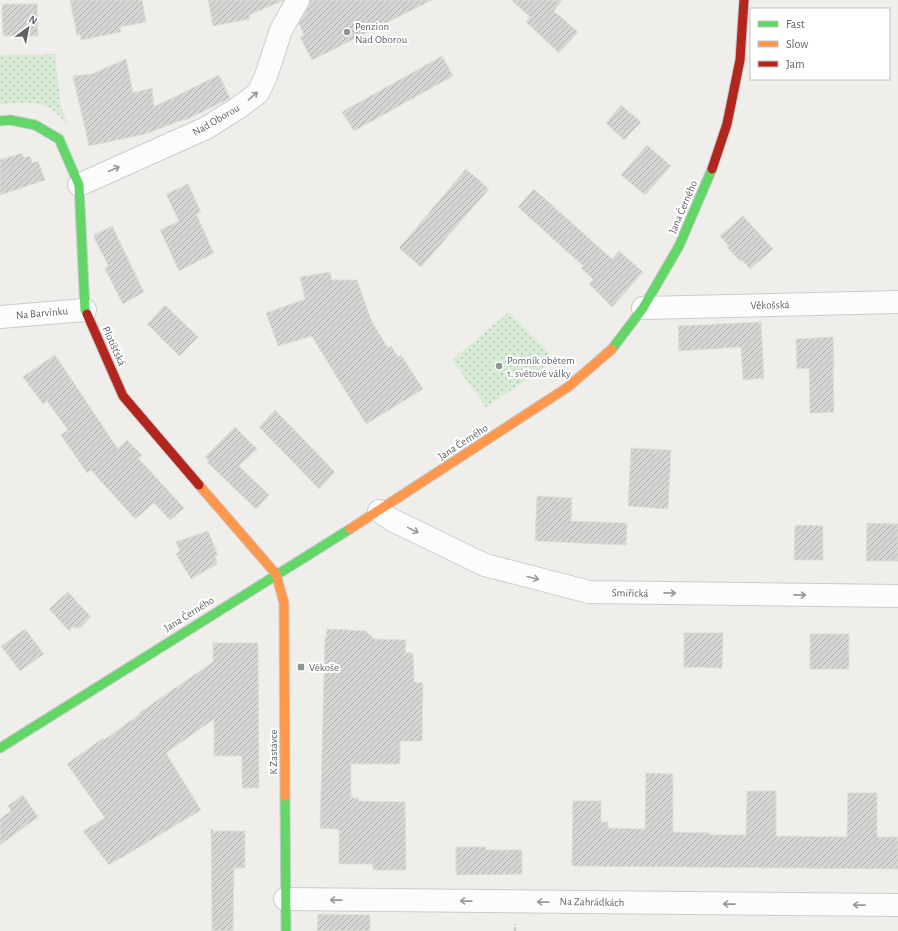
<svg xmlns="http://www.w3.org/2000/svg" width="898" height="931" font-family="'Alegreya Sans',sans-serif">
  <defs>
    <pattern id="green-dots" width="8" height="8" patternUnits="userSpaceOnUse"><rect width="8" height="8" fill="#d8ebd6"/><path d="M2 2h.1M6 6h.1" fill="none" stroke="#b2c2b1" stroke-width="1.8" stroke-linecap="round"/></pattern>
    <pattern id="building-hatch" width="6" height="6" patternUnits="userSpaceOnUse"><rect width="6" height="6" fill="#d6d5d3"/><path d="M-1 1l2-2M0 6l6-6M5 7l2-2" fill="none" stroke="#b1b0af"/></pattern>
  </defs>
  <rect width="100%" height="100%" fill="#efeeea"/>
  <!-- green -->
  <g fill="url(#green-dots)">
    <path d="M55,54l6,54 6,15c-6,-5 -12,-13 -19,-16 -15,-7 -33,-4 -48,-2v-50z"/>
    <path d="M509,312l47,48 -70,47 -34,-47z"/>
  </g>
  <!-- building -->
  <g fill="url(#building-hatch)" stroke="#deddd9">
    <path d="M70,0h72l4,22 -26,5 1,5 -40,8 -1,-6 -3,1z"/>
    <path d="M208,0h76l-35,15 1,4 -37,7z"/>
    <path d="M310,0h122l-120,60 -12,-23 4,-2 -5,-11 10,-18z"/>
    <path d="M511,0h51l-8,11 24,21 -19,21 -33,-31 4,-5z"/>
    <path d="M2,4h35l1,32h-35z"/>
    <path d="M442,56l11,20 -99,55 -12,-19z"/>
    <path d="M126,59l7,34 19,-5 2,19 65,-32 11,23 -44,22 -1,-1 -40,15 -56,12 -16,-70 19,-2z"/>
    <path d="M621,105l20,17 -17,18 -18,-17z"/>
    <path d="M647,145l24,21 -26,29 -24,-20z"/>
    <path d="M22,153l2,5 6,-2 2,7 6,-2 7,19 -45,15v-35z"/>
    <path d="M466,169l23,20 -68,78 -22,-19z"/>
    <path d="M188,184l13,28 -5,2 18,39 -35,18 -19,-41 19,-9 -13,-27z"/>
    <path d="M534,189l78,70 7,-8 24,21 -31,35 -23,-23 4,-5 -12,-11 2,-2 -65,-59z"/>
    <path d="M743,216l30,33 -23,20 -8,-9 -2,1 -13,-14 2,-1 -9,-10z"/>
    <path d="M112,226l32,66 -21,12 -18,-35 3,-4 -14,-27v-3z"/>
    <path d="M330,272l2,8h25l15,42 16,26 3,-2 7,11 3,-2 22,34 -57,35 -33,-53 -21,-35 -34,10 -12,-33 39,-14 -5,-22z"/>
    <path d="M165,305l33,32 -19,19 -32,-32z"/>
    <path d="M761,322l3,56 -21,2 -2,-33 -62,4 -1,-25z"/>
    <path d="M833,337l1,30h-1l1,45 -24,1 -1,-45 -12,1 -1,-30z"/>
    <path d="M55,355l63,94 9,-9 15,15 -4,3 46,50 -14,12 -16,-17 -19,16 -44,-49 -4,3 -26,-38 7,-5 -21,-29 -4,3 -20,-27z"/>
    <path d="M275,410l60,62 -16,17 -60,-62z"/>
    <path d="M235,427l22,22 -18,17 30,29 -13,14 -49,-47 2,-2 -4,-3z"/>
    <path d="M631,448l40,2 -3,59 -40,-3z"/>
    <path d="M537,496l35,2 -1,23 56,2 -1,22 -91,-4z"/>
    <path d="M867,523l31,1v37h-32z"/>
    <path d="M795,525l28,1v34h-29z"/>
    <path d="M208,531l10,24 -3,1 2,8 -26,15 -15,-25 4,-3 -4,-9z"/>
    <path d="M68,592l23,25 -11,11 -7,-1 -4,4 -20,-22z"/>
    <path d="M25,629l19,25 -24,17 -19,-25z"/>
    <path d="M327,629l39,2 8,8 32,1 -1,13h8l1,29 9,1 -1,58h-22v23h-49v34h7v3l47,1 1,68h-33v-6h-34v-35l-19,-1 5,-191 1,1z"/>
    <path d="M684,633h39l-1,35 -38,-1z"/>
    <rect x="810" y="634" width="39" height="35"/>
    <path d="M213,643h45l1,145h-17v-32h-28v-37l-48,34 35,57 -92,55 -26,-34 22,-13 -38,-54 36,-26 1,2 36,-26 -1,-1 74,-51z"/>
    <path d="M646,773l27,1v58l37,1v2h36l1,-44h29v45l71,1 1,-44h29v44h21v32l-326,-3 1,-65h28v21h7v6l37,1z"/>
    <path d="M23,795l15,22 -38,28v-26l11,-8 -3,-5z"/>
    <path d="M211,828l4,6v-3h30v37h-11l-1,63h-21z"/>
    <path d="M456,847h30v3h36v24l-66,1z"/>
    <path d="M318,914l52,1v16h-53z"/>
  </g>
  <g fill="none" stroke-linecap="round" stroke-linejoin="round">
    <defs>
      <g id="street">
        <path d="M79,185l127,-57 32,-20 20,-15 8,-17 15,-46 17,-30"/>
        <path d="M643,308l255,-6"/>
        <path d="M0,317l85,-7"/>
        <path d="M379,511l13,9 93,45 104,27 309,4"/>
        <path d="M285,899l613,6"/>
      </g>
      <g id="fast">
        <path d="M0,121l10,-1 25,5 24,14 20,46 6,125 2,4"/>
        <path d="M612,349l31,-41 36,-62 33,-77"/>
        <path d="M0,748l350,-219"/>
        <path d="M285,796l1,135"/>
      </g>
      <g id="slow">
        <path d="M199,485l77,89 8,29 1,193"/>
        <path d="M350,529l218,-142 44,-38"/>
      </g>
      <g id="jam">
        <path d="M712,169l15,-45 13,-64 4,-60"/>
        <path d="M87,314l36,82 76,89"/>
      </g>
    </defs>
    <!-- street casing -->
    <use href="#street" stroke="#cbcccc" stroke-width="24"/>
    <!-- fast casing -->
    <use href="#fast" stroke="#cacacb" stroke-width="11"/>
    <!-- slow casing -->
    <use href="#slow" stroke="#cacacb" stroke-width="11"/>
    <!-- jam casing -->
    <use href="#jam" stroke="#cacacb" stroke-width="11"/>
    <!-- path -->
    <path stroke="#cacfcc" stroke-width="2.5" stroke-dasharray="4 2" stroke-linecap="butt" d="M515,931v-7"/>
    <!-- street -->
    <use href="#street" stroke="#fdfcfc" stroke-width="22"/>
    <!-- fast -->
    <use href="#fast" stroke="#63d668" stroke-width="9"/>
    <!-- slow -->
    <use href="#slow" stroke="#ff974d" stroke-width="9"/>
    <!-- jam -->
    <use href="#jam" stroke="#b3261e" stroke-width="9"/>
  </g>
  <!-- one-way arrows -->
  <defs><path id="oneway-shaft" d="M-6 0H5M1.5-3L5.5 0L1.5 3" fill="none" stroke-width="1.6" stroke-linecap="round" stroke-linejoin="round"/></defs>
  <g stroke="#96999c">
    <use href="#oneway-shaft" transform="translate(253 96) rotate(-41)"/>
    <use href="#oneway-shaft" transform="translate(114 169) rotate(-24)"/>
    <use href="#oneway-shaft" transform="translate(413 530) rotate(26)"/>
    <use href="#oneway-shaft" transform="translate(533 578) rotate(14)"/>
    <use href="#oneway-shaft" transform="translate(670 593) rotate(1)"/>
    <use href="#oneway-shaft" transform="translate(800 595) rotate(1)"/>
    <use href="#oneway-shaft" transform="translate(336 900) rotate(-179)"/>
    <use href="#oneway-shaft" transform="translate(466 901) rotate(-179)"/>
    <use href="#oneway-shaft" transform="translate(543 902) rotate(-179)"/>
    <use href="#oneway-shaft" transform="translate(729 904) rotate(-179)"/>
    <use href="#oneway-shaft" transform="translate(859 905) rotate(-179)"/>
  </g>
  <!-- markers -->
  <g fill="#919496" stroke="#fff" stroke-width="1.5">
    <circle cx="347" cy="32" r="4"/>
    <circle cx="499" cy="366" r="4"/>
    <rect x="297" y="663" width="8" height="8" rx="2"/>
  </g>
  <g text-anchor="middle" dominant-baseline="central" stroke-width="4" stroke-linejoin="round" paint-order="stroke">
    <!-- poi labels -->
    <g font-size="11" fill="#5f6368" stroke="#fff" text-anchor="start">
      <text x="355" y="26">Penzion<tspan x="355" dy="13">Nad Oborou</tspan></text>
      <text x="507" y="360">Pomník obětem<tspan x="507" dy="13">1. světové války</tspan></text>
      <text x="309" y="667">Věkoše</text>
    </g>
    <!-- street labels -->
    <g font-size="11" fill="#5f6368" stroke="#fff">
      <text transform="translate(216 120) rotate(-30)">Nad Oborou</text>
      <text transform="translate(683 207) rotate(-67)">Jana Černého</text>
      <text transform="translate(770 305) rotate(-1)">Věkošská</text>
      <text transform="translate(42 313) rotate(-5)">Na Barvínku</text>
      <text transform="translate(114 346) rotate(66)">Plotišťská</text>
      <text transform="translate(463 442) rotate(-33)">Jana Černého</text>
      <text transform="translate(630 593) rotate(1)">Smiřická</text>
      <text transform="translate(189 614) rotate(-32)">Jana Černého</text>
      <text transform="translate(273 752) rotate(-90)">K Zastávce</text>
      <text transform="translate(592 902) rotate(1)">Na Zahrádkách</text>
    </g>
  </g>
  <!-- legend -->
  <rect x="750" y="8" width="140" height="72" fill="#ffffff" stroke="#bfc1c3"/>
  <rect x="758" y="21" width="20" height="6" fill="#63d668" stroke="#bfc1c3"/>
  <text x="786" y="28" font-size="12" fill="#5f6368">Fast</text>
  <rect x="758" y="41" width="20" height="6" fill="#ff974d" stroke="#bfc1c3"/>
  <text x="786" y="48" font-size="12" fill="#5f6368">Slow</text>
  <rect x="758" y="61" width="20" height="6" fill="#b3261e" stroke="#bfc1c3"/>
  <text x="786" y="68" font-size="12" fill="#5f6368">Jam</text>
  <!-- north arrow -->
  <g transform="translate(28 28) rotate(32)" stroke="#ffffff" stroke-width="3" paint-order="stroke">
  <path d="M0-3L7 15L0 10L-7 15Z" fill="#5f6368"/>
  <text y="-6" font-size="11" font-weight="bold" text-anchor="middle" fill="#5f6368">N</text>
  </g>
</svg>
